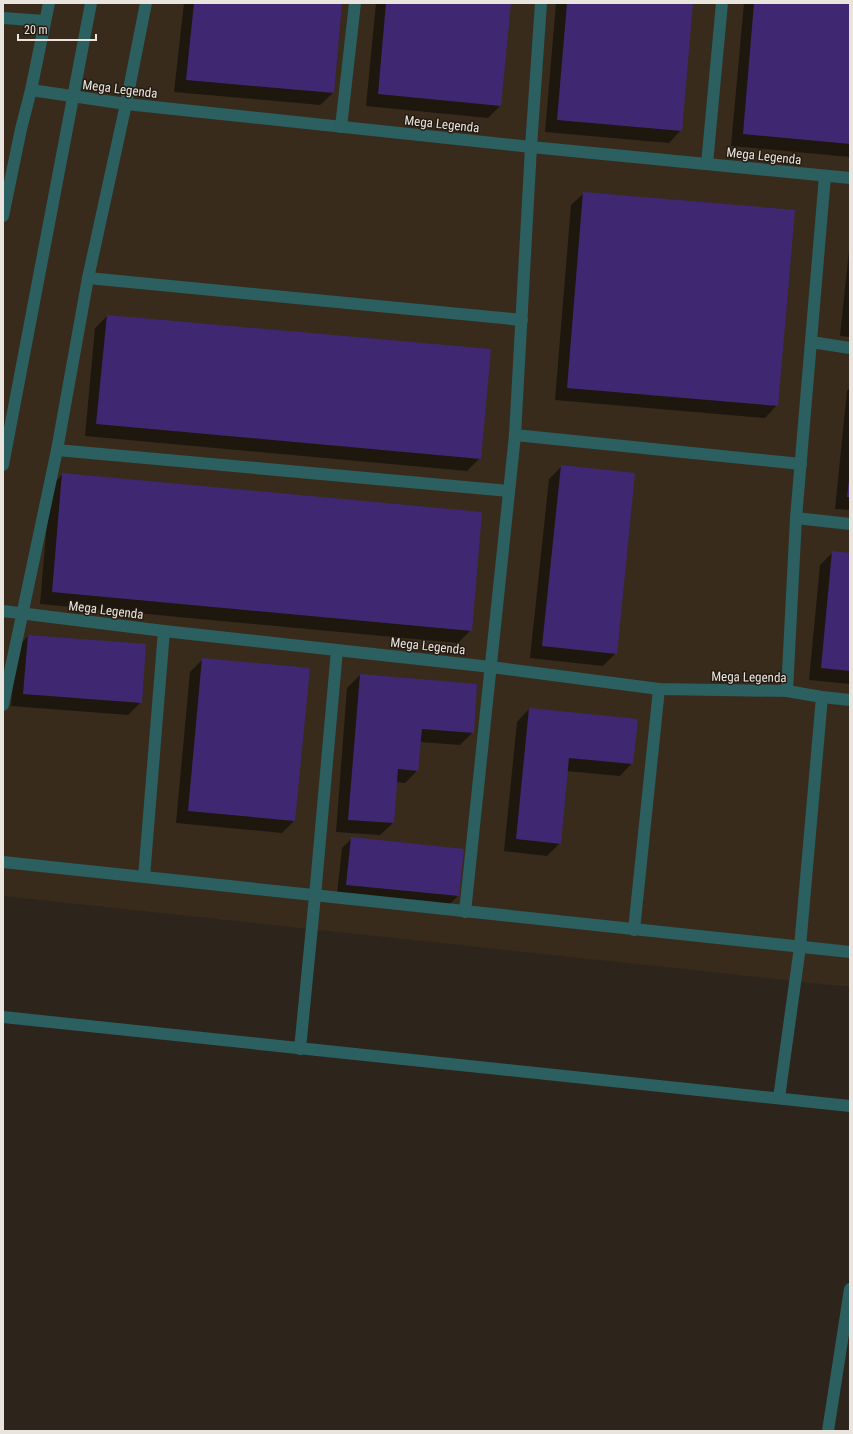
<svg xmlns="http://www.w3.org/2000/svg" width="853" height="1434" font-family="'Roboto Condensed',sans-serif">
  <rect width="100%" height="100%" fill="#2d241b"/>
  <!-- built -->
  <path fill="#382b1c" d="M3,3h847v984l-847,-91z"/>
  <!-- shadow -->
  <g fill="#0007">
    <path d="M184,3h157l-8,90 -13,12 -146,-13z"/>
    <path d="M376,3h134l-10,103 -12,12 -122,-12z"/>
    <path d="M556,3h136l-11,127 -12,13 -124,-11z"/>
    <path d="M744,3h106v154l-119,-11z"/>
    <path d="M584,193l193,212 -12,13 -210,-18 16,-195z"/>
    <path d="M850,241v96l-10,-1z"/>
    <path d="M107,316l373,142 -13,13 -382,-35 10,-108z"/>
    <path d="M850,387v123l-15,-1 12,-118z"/>
    <path d="M561,467l55,186 -13,13 -73,-8 19,-179z"/>
    <path d="M63,474l408,156 -13,13 -418,-39 10,-117z"/>
    <path d="M833,552l17,2v130l-41,-4 11,-115z"/>
    <path d="M28,636l113,66 -13,13 -117,-9 5,-58z"/>
    <path d="M203,659l91,162 -12,12 -106,-10 14,-151z"/>
    <path d="M360,675l113,57 -13,13 -40,-3 -3,29 -12,12 -9,-1 -3,41 -13,12 -44,-3 11,-144z"/>
    <path d="M529,709l103,54 -12,13 -54,-5 -6,72 -13,13 -43,-5 13,-129z"/>
    <path d="M352,838l110,12 -4,46 -10,10 -111,-12 5,-46z"/>
  </g>
  <!-- building -->
  <g fill="#402772">
    <path d="M194,3h148l-8,90 -148,-13z"/>
    <path d="M386,3h125l-10,103 -123,-12z"/>
    <path d="M567,3h126l-11,128 -125,-11z"/>
    <path d="M754,3h96v141l-107,-10z"/>
    <path d="M583,192l212,18 -17,196 -211,-18z"/>
    <path d="M107,315l384,34 -10,110 -385,-35z"/>
    <path d="M561,465l74,8 -18,181 -75,-8z"/>
    <path d="M62,473l420,39 -10,119 -420,-39z"/>
    <path d="M849,480h1v17h-3z"/>
    <path d="M832,551l18,2v118l-29,-3z"/>
    <path d="M28,635l118,9 -4,59 -119,-9z"/>
    <path d="M202,658l108,10 -15,153 -107,-10z"/>
    <path d="M360,674l117,10 -3,49 -52,-4 -4,42 -20,-2 -4,54 -46,-3z"/>
    <path d="M529,708l109,11 -5,45 -64,-6 -8,86 -45,-5z"/>
    <path d="M351,837l113,12 -5,47 -113,-11z"/>
  </g>
  <g fill="none" stroke-linecap="round" stroke-linejoin="round">
    <!-- service -->
    <path stroke="#2b5f60" stroke-width="12" d="M828,1431l22,-142"/>
    <!-- minor -->
    <g stroke="#2b5f60" stroke-width="12">
      <path d="M3,18l42,3"/>
      <path d="M31,90l95,14 405,43 319,31"/>
      <path d="M341,127l14,-124"/>
      <path d="M707,164l15,-161"/>
      <path d="M88,278l434,42"/>
      <path d="M811,342l39,6"/>
      <path d="M515,435l286,29"/>
      <path d="M57,450l452,41"/>
      <path d="M796,518l54,6"/>
      <path d="M3,611l161,20 327,36 168,22 128,2 35,6 28,3"/>
      <path d="M787,691l9,-173 29,-342"/>
      <path d="M3,705l54,-255 31,-172 38,-174 20,-101"/>
      <path d="M3,862l847,90"/>
      <path d="M144,877l20,-246"/>
      <path d="M465,912l50,-477 16,-288 10,-144"/>
      <path d="M634,930l25,-241"/>
      <path d="M3,1017l847,89"/>
      <path d="M300,1049l15,-153 22,-246"/>
      <path d="M779,1098l21,-151 22,-250"/>
    </g>
    <!-- tertiary -->
    <g stroke="#2b5f60" stroke-width="12">
      <path d="M3,216l18,-87 10,-39 18,-87"/>
      <path d="M3,465l88,-462"/>
    </g>
  </g>
  <g text-anchor="middle" dominant-baseline="central" stroke-width="3" stroke-linejoin="round" paint-order="stroke">
    <!-- street labels -->
    <g font-size="13" fill="#eae4de" stroke="#231b12">
      <text transform="translate(120 89) rotate(7)">Mega Legenda</text>
      <text transform="translate(442 124) rotate(6)">Mega Legenda</text>
      <text transform="translate(764 156) rotate(6)">Mega Legenda</text>
      <text transform="translate(106 610) rotate(7)">Mega Legenda</text>
      <text transform="translate(428 646) rotate(6)">Mega Legenda</text>
      <text transform="translate(749 677) rotate(1)">Mega Legenda</text>
    </g>
  </g>
  <!-- border -->
  <rect width="853" height="1434" fill="none" stroke="#eae4de" stroke-width="8"/>
  <!-- scale -->
  <path d="M18 34v6h78v-6" fill="none" stroke="#eae4de" stroke-width="2"/>
  <text x="24" y="34" font-size="12" fill="#eae4de" stroke="#231b12" stroke-width="3" paint-order="stroke">20 m</text>
</svg>
